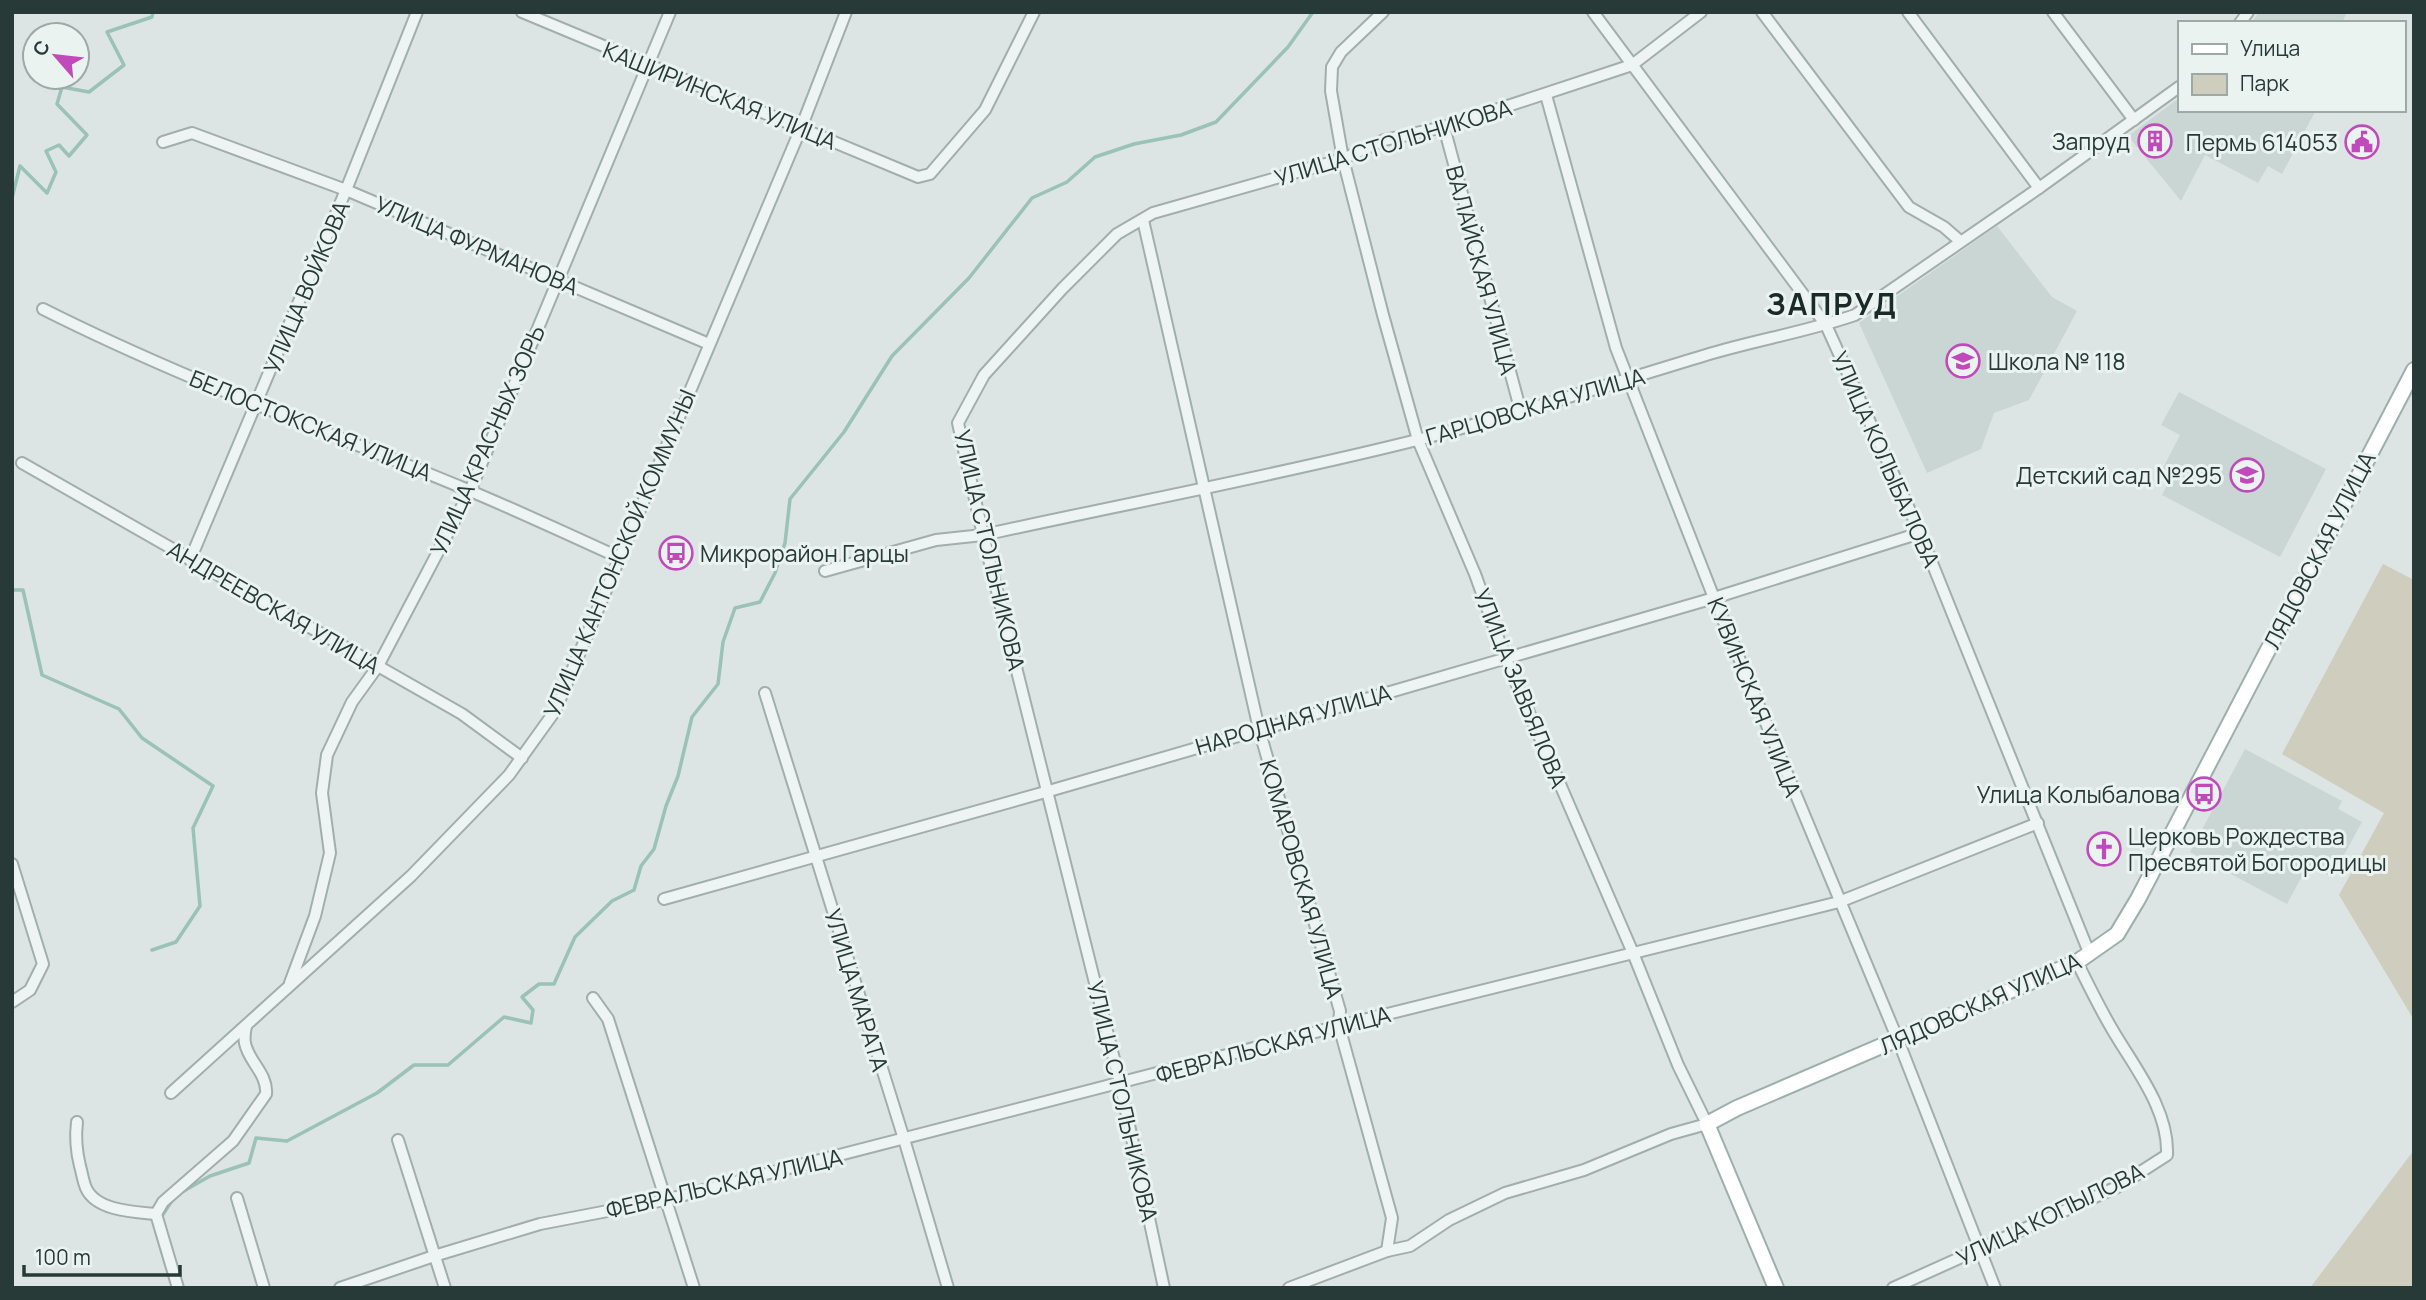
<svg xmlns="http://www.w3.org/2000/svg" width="2426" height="1300" font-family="Manrope,sans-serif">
  <rect width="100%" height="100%" fill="#dce5e3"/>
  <!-- built -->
  <g fill="#cad6d4">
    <path d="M2259,12h88l-5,11h-91z"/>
    <path d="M2179,98v12h137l-34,64 -14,-8 -10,17 -53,-28 -24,46 -53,-65z"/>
    <path d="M1997,226l55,71 25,14 -48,89 -35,13 -13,36 -54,24 -68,-150z"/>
    <path d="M2179,392l147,77 -46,88 -118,-62 10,-20 -10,-5 18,-35 -19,-10z"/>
    <path d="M2245,749l97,52 -4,8 24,13 -30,55 -24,-12 -21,39 -97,-52z"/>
  </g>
  <!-- green -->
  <g fill="#cecdbe">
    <path d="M2383,564l31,16v440l-75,-125 45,-82 -102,-59z"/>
    <path d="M2414,1150v138h-104z"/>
  </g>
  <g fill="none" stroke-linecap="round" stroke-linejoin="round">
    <!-- stream -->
    <g stroke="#9ac2b7" stroke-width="3.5">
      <path d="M12,198l8,-32 27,27 9,-21 -10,-21 13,-6 10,11 18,-21 -30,-31 5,-17 27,5 35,-27 -17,-33 45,-15 1,-5"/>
      <path d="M12,590h11l19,85 77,34 23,29 71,48 -20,42 7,78 -24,36 -24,8"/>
      <path d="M182,1192l28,-16 39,-13 7,-25 31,3 90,-48 37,-28h34l56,-48 27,6 2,-13 -11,-13 17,-13h15l21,-47 37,-36 22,-11 7,-24 13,-17 12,-43 12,-30 14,-59 26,-33 5,-42 12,-34 25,-6 15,-29 10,-30 5,-44 54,-67 48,-76 77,-78 63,-80 35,-16 28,-25 39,-13 47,-9 35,-13 72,-75 25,-35"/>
      <path d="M160,1219l13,-20"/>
      <path d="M156,1232l17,56"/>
    </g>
    <defs>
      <g id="minor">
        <path d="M522,12l396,165 12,-3 55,-64 49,-98"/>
        <path d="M1593,12l233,313 94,208 170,422"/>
        <path d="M1762,12l147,195 35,20 16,14"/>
        <path d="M1908,12l131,176"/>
        <path d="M2053,12l81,108"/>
        <path d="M2240,23l8,-11"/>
        <path d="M1546,95l70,253 98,250 184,442 97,248"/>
        <path d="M1444,127l77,285"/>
        <path d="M163,142l29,-9 154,57 363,154"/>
        <path d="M1143,220l116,509 81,282 -1,15 53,192 -5,33"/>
        <path d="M43,309c137,69 283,122 425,181 50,21 100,44 150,67"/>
        <path d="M22,463l440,251 60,44"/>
        <path d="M190,560l156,-370 71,-178"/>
        <path d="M825,571l111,-31 47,-5c145,-32 291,-59 434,-95 98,-25 193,-56 289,-85 49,-15 100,-23 149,-40l184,-127 140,-101"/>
        <path d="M765,693l139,446 44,149"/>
        <path d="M12,864l31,100 -13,26 -18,12"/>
        <path d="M664,899l385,-108 665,-193 206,-65"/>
        <path d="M290,983l25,-67 15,-63 -8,-60 5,-38 25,-53 26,-36 92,-175 200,-479"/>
        <path d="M593,998l15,21 86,269"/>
        <path d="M171,1093l240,-217 98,-101 46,-64 246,-583 45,-116"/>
        <path d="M77,1122c-2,16 -1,28 3,44 2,7 3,15 6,22 10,23 49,24 70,26"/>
        <path d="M398,1140l47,148"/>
        <path d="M237,1198l27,90"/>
        <path d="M156,1214l7,-12 70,-61 33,-47c2,-20 -18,-33 -21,-51 -1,-5 0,-12 1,-17"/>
        <path d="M156,1214l22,74"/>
        <path d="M340,1288l94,-32 106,-32 125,-24 674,-174 500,-124 199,-79"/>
        <path d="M1164,1288l-44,-205 -137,-548 -25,-112 26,-48 78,-86 55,-55 36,-21 190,-54 41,-19 60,-13 188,-62 69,-53"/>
        <path d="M1289,1288l98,-37 23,-5 39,-26 56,-27 79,-23 87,-36 36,-10 -29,-59 -45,-112 -128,-296 -30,-83 -57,-134 -35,-125 -40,-156 -12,-68 1,-24 9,-15 42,-40"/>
        <path d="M1893,1288l224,-101 50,-32c2,-46 -33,-88 -55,-126 -13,-22 -24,-45 -35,-67"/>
      </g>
      <path id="major" d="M1776,1288l-69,-164 30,-16 340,-146 40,-28 21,-35 276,-529"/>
    </defs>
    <!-- minor casing -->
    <use href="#minor" stroke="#a2aeac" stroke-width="14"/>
    <!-- major casing -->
    <use href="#major" stroke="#9dafac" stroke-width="18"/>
    <!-- minor -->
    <use href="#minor" stroke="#eef4f3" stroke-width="10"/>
    <!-- major -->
    <use href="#major" stroke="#fff" stroke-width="14"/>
  </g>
  <!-- icons -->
  <defs>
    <symbol id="building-ring" viewBox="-11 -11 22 22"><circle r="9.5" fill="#ebf3f1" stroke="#c14abb" stroke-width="1.5"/><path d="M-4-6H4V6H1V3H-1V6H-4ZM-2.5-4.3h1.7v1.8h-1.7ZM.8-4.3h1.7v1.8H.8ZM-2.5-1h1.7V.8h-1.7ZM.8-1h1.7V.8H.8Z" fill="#c14abb"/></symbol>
    <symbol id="civic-ring" viewBox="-11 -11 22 22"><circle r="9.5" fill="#ebf3f1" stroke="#c14abb" stroke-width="1.5"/><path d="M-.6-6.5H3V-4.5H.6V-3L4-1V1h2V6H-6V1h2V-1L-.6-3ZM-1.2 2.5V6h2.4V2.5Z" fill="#c14abb"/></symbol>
    <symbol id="school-ring" viewBox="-11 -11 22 22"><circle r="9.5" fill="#ebf3f1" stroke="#c14abb" stroke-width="1.5"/><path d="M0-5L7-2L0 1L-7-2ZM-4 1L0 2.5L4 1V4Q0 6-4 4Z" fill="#c14abb"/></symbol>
    <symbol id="bus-ring" viewBox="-11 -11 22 22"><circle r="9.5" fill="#ebf3f1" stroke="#c14abb" stroke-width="1.5"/><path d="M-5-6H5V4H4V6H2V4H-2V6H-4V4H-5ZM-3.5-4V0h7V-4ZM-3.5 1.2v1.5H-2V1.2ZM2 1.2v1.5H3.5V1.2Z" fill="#c14abb"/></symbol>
    <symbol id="church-ring" viewBox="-11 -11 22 22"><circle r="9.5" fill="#ebf3f1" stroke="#c14abb" stroke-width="1.5"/><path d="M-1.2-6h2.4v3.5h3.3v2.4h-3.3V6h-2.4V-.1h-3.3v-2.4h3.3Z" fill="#c14abb"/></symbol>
  </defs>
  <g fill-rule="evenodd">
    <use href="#building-ring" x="2136" y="122" width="38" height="38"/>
    <use href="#civic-ring" x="2343" y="123" width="38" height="38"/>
    <use href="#school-ring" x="1944" y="342" width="38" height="38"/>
    <use href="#school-ring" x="2228" y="456" width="38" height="38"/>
    <use href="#bus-ring" x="657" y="534" width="38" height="38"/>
    <use href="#bus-ring" x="2185" y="775" width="38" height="38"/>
    <use href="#church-ring" x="2085" y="830" width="38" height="38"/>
  </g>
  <g text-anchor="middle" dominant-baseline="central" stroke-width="6" stroke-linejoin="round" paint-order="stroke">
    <!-- street labels -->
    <g font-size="23" fill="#273a37" stroke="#ebf3f1">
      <text transform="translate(720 95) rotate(22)">КАШИРИНСКАЯ УЛИЦА</text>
      <text transform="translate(1393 142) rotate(-17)">УЛИЦА СТОЛЬНИКОВА</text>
      <text transform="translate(477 245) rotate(23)">УЛИЦА ФУРМАНОВА</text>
      <text transform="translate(1482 270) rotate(75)">ВАЛАЙСКАЯ УЛИЦА</text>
      <text transform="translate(306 287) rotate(-67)">УЛИЦА ВОЙКОВА</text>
      <text transform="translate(1535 406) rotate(-16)">ГАРЦОВСКАЯ УЛИЦА</text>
      <text transform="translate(311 425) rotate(22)">БЕЛОСТОКСКАЯ УЛИЦА</text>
      <text transform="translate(487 440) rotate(-66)">УЛИЦА КРАСНЫХ ЗОРЬ</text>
      <text transform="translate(1886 459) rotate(66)">УЛИЦА КОЛЫБАЛОВА</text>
      <text transform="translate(990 550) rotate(77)">УЛИЦА СТОЛЬНИКОВА</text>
      <text transform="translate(2319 550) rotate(-63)">ЛЯДОВСКАЯ УЛИЦА</text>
      <text transform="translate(619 553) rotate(-67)">УЛИЦА КАНТОНСКОЙ КОММУНЫ</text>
      <text transform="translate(274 607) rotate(30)">АНДРЕЕВСКАЯ УЛИЦА</text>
      <text transform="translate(1521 688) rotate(68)">УЛИЦА ЗАВЬЯЛОВА</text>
      <text transform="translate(1755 697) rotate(68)">КУВИНСКАЯ УЛИЦА</text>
      <text transform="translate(1293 719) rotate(-16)">НАРОДНАЯ УЛИЦА</text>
      <text transform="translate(1302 879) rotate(74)">КОМАРОВСКАЯ УЛИЦА</text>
      <text transform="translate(857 990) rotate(73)">УЛИЦА МАРАТА</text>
      <text transform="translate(1980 1003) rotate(-24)">ЛЯДОВСКАЯ УЛИЦА</text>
      <text transform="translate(1273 1044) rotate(-15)">ФЕВРАЛЬСКАЯ УЛИЦА</text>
      <text transform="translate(1123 1101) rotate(77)">УЛИЦА СТОЛЬНИКОВА</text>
      <text transform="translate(724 1183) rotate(-13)">ФЕВРАЛЬСКАЯ УЛИЦА</text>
      <text transform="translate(2050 1214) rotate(-26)">УЛИЦА КОПЫЛОВА</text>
    </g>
    <!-- poi labels -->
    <g font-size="23" fill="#273a37" stroke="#ebf3f1" text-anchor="end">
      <text x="2130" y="141">Запруд</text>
      <text x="2338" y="142">Пермь 614053</text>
      <text x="1988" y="361" text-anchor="start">Школа № 118</text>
      <text x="2222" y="475">Детский сад №295</text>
      <text x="700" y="553" text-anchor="start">Микрорайон Гарцы</text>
      <text x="2180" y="794">Улица Колыбалова</text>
      <text x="2128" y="836" text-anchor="start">Церковь Рождества<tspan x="2128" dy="26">Пресвятой Богородицы</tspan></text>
    </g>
    <!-- district labels -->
    <g font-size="30" font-weight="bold" letter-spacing="2" fill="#1a2a28" stroke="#ebf3f1">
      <text x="1832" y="303">ЗАПРУД</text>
    </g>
  </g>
  <!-- border -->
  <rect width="2426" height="1300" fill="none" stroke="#273a37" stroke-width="28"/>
  <!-- legend -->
  <rect x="2178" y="21" width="228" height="91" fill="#ebf3f1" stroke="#9da9a7" stroke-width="2"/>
  <rect x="2192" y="44" width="35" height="10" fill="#ffffff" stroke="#9da9a7" stroke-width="2"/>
  <text x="2240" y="56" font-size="21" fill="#273a37">Улица</text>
  <rect x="2192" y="74" width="35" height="21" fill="#cecdbe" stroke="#9da9a7" stroke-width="2"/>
  <text x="2240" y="91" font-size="21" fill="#273a37">Парк</text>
  <!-- north arrow -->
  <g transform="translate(56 56) rotate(298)"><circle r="33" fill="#ebf3f1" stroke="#9da9a7" stroke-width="2"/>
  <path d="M0-5L12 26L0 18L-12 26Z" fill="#c14abb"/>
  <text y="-10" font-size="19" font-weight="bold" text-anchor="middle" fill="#273a37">С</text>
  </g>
  <!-- scale -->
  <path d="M24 1265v10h156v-10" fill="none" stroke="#273a37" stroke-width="3.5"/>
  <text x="35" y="1265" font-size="21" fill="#273a37" stroke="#ebf3f1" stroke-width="5" paint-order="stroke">100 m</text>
</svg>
